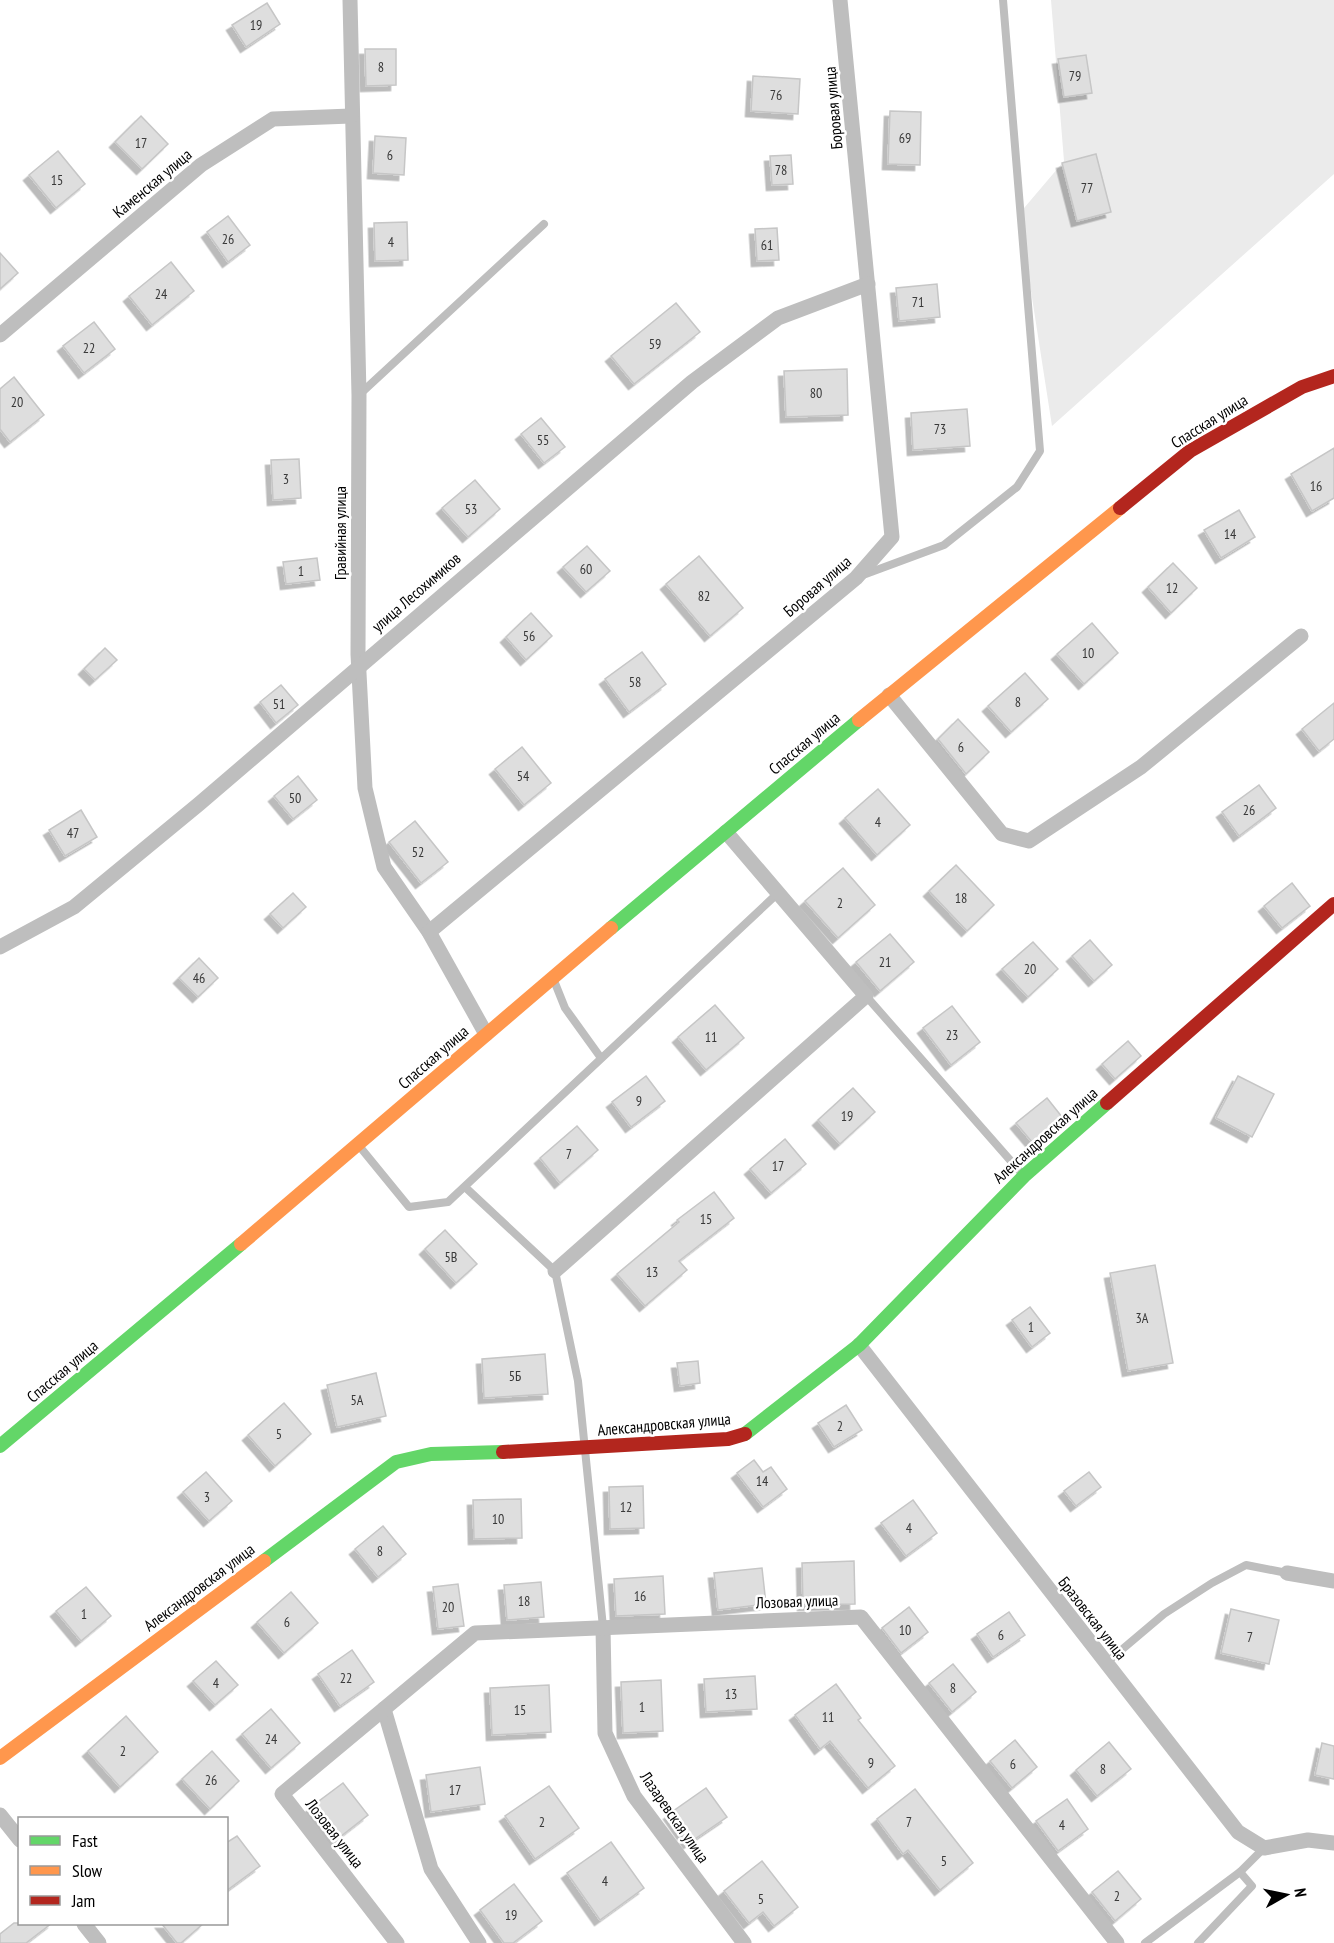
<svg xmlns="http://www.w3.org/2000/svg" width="1334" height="1943" font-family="'PT Sans Narrow',sans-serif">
  <defs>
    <filter id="shadow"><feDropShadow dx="-5.5" dy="5.5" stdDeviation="0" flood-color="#0004"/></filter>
  </defs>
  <rect width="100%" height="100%" fill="#fff"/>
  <!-- green -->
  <path fill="#ebebeb" d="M1051,0h283v174l-282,252 -33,-212 45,-53z"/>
  <!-- building -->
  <g fill="#dedede" stroke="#c6c6c6" stroke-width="1.5" filter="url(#shadow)">
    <path d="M267,3l13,21 -34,23 -14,-22z"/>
    <path d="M365,49h31v36l-30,1z"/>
    <path d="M1086,55l6,38 -28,4 -6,-38z"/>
    <path d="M753,76l47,3 -2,35 -47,-3z"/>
    <path d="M890,111l31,1 -1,53 -32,-1z"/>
    <path d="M141,116l27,28 -26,25 -27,-27z"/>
    <path d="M375,136l31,2 -2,37 -31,-2z"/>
    <path d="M58,151l27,33 -29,24 -27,-33z"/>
    <path d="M1096,154l15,58 -34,9 -15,-58z"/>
    <path d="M791,155l2,29 -21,1 -2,-29z"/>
    <path d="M228,216l22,29 -22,17 -21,-30z"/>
    <path d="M407,222l1,38 -33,1 -1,-38z"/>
    <path d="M777,228l2,32 -22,1 -2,-32z"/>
    <path d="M0,253l18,20 -18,16z"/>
    <path d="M171,262l23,29 -42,34 -23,-29z"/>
    <path d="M937,284l3,33 -41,4 -3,-33z"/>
    <path d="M676,303l24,29 -66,52 -23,-28z"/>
    <path d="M94,322l21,27 -31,24 -21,-27z"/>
    <path d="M847,369l1,46 -62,2 -2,-46z"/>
    <path d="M14,377l30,38 -34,27 -10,-13v-40z"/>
    <path d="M967,409l3,37 -57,4 -2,-37z"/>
    <path d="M541,418l24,29 -21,16 -23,-29z"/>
    <path d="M1334,448v50l-22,13 -21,-37z"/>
    <path d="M299,459l2,39 -28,2 -2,-40z"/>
    <path d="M475,480l25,29 -32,28 -26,-29z"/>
    <path d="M1239,510l16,27 -34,21 -17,-28z"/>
    <path d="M587,546l23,25 -24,21 -23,-25z"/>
    <path d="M699,556l44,52 -33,28 -44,-52z"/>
    <path d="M317,558l3,22 -34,4 -3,-22z"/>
    <path d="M1173,563l24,25 -26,25 -23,-26z"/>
    <path d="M531,613l21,23 -26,24 -20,-23z"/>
    <path d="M1092,623l26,30 -34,31 -27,-30z"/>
    <path d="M105,648l12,12 -22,20 -11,-11z"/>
    <path d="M642,652l24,32 -37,28 -24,-33z"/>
    <path d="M1025,673l23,26 -37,33 -23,-26z"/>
    <path d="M281,685l17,20 -22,18 -16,-21z"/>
    <path d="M1334,703v36l-15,12 -17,-22z"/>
    <path d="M958,719l31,33 -23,22 -28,-35z"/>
    <path d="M522,747l29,36 -27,22 -29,-36z"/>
    <path d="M298,776l19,24 -24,19 -19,-23z"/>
    <path d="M1259,785l17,23 -37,28 -17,-24z"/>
    <path d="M878,789l32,36 -33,30 -32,-37z"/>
    <path d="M81,810l16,27 -32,19 -16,-26z"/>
    <path d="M415,821l33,41 -27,21 -32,-41z"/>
    <path d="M956,865l38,40 -27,26 -38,-40z"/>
    <path d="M843,868l32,37 -37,33 -33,-37z"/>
    <path d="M1292,883l18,23 -28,22 -18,-22z"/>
    <path d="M293,893l13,14 -23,21 -13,-14z"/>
    <path d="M890,934l24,28 -34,29 -24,-29z"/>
    <path d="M1090,940l22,25 -18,16 -22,-25z"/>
    <path d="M1033,942l25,27 -30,28 -26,-28z"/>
    <path d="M199,958l19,20 -20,19 -19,-19z"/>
    <path d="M715,1005l29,33 -38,32 -28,-33z"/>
    <path d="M952,1006l28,36 -29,23 -28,-37z"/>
    <path d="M1128,1041l13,15 -26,23 -13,-15z"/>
    <path d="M646,1076l19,25 -34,26 -19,-25z"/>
    <path d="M1238,1076l36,18 -22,43 -36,-19z"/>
    <path d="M853,1088l22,24 -35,32 -22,-24z"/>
    <path d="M1047,1098l19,24 -29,26 -21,-25z"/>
    <path d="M577,1126l21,24 -38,33 -20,-25z"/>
    <path d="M785,1139l21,25 -35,29 -21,-24z"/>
    <path d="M714,1192l20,26 -55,43 8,9 -42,36 -28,-32 62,-52 -2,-2z"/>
    <path d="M445,1230l32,34 -21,19 -31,-34z"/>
    <path d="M1155,1265l18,98 -45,8 -18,-98z"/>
    <path d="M1030,1307l20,26 -18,14 -20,-27z"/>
    <path d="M545,1354l3,40 -64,4 -2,-39z"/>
    <path d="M698,1361l2,22 -20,3 -3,-23z"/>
    <path d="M376,1373l10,43 -49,11 -10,-42z"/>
    <path d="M284,1403l27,31 -36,32 -27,-31z"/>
    <path d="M846,1405l16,25 -28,17 -16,-24z"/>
    <path d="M754,1460l9,12 8,-5 16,22 -24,18 -26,-34z"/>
    <path d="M206,1472l26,29 -23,20 -26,-29z"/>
    <path d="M1089,1472l12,15 -25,19 -12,-15z"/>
    <path d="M643,1486l1,42 -34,1 -1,-42z"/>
    <path d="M521,1499l1,39 -48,1 -1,-39z"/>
    <path d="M913,1500l24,33 -31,23 -25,-33z"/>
    <path d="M383,1526l23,28 -28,23 -23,-28z"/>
    <path d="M854,1561l1,43 -52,1 -1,-42z"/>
    <path d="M762,1568l4,36 -48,6 -4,-37z"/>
    <path d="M663,1576l2,38 -49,2 -2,-37z"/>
    <path d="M541,1582l3,35 -37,3 -3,-35z"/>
    <path d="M458,1584l6,42 -26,3 -5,-42z"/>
    <path d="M86,1587l25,29 -30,25 -25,-30z"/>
    <path d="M291,1592l27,31 -34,30 -27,-31z"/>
    <path d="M909,1607l19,25 -27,21 -19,-25z"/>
    <path d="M1231,1609l48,11 -10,44 -48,-11z"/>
    <path d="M1009,1612l16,23 -32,22 -16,-23z"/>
    <path d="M352,1650l22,32 -34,24 -22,-32z"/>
    <path d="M216,1661l22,24 -23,20 -22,-24z"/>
    <path d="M953,1664l23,28 -24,20 -23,-29z"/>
    <path d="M755,1676l2,33 -51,3 -2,-33z"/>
    <path d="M661,1680l2,51 -40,2 -2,-51z"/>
    <path d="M836,1684l25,34 -3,2 37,46 -27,22 -38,-47 -10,8 -25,-34z"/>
    <path d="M549,1685l2,47 -59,3 -2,-47z"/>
    <path d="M271,1709l29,34 -29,25 -29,-34z"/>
    <path d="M126,1716l32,36 -38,35 -32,-36z"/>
    <path d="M1015,1740l22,27 -25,21 -22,-27z"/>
    <path d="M1109,1742l22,27 -34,27 -21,-26z"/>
    <path d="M1322,1743l12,3v33l-19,-4z"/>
    <path d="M212,1751l27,30 -29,28 -28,-30z"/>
    <path d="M480,1767l5,37 -54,8 -5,-37z"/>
    <path d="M343,1783l25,32 -32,25 -25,-33z"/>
    <path d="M549,1786l30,42 -44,31 -30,-43z"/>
    <path d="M706,1788l21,29 -38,26 -20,-29z"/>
    <path d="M915,1789l58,74 -33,27 -32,-40 -5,4 -26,-35z"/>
    <path d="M1067,1799l21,30 -30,22 -22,-30z"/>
    <path d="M237,1836l23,30 -34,25v-48z"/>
    <path d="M611,1842l33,46 -44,32 -33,-47z"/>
    <path d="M762,1861l36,46 -24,19 -11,-14 -14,11 -25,-32z"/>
    <path d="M1118,1871l23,28 -26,22 -23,-29z"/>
    <path d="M514,1884l28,37 -29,22h-9l-24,-33z"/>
    <path d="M14,1923h38l-26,20h-26v-9z"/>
    <path d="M161,1923h43l-23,20h-4z"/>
  </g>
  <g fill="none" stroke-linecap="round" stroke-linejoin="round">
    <!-- lane -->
    <g stroke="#bebebe" stroke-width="8">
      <path d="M360,394l184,-170"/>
      <path d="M863,575l81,-30 73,-58 23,-36 -37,-451"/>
      <path d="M553,978l12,30 36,50"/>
      <path d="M866,996l158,180"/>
      <path d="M360,1147l49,60 39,-5 329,-308"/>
      <path d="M465,1187l90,84 23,110 25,246"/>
      <path d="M1106,1663l58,-49 48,-31 34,-18 41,8"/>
      <path d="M1145,1943l95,-71 24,-24"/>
      <path d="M1198,1943l54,-57 -12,-14"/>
    </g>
    <!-- street -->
    <g stroke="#bebebe" stroke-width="15">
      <path d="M350,0l9,395 -1,259 7,134 19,79 45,65 57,102"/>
      <path d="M0,335l201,-170 72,-46 78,-3"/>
      <path d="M889,695l113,139 27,7 112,-74 160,-131"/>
      <path d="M429,932l427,-354 36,-41 -52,-537"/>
      <path d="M0,947l74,-40 125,-103 493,-422 86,-64 90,-34"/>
      <path d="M555,1271l311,-275 -140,-164"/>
      <path d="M859,1345l379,487 26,16 44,-8 26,3"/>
      <path d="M1287,1573l47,8"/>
      <path d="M603,1627l2,106 29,63 110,147"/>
      <path d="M384,1709l47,160 48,74"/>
      <path d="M0,1815l20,25"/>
      <path d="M84,1924l15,19"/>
      <path d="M397,1943l-115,-149 193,-161 386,-16 256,326"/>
    </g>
    <!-- fast -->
    <g stroke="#63d668" stroke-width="14">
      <path d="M611,928l248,-208"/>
      <path d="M745,1434l114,-89 165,-169 83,-73"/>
      <path d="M0,1446l241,-202"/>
      <path d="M264,1561l132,-99 35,-8 72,-2"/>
    </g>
    <!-- slow -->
    <g stroke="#ff974d" stroke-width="14">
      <path d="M859,720l261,-212"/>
      <path d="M241,1244l370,-316"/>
      <path d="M0,1758l264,-197"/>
    </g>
    <!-- jam -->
    <g stroke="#b3261e" stroke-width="14">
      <path d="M1120,508l70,-57 112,-64 32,-11"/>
      <path d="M1107,1103l227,-199"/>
      <path d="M503,1452l225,-13 17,-5"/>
    </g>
  </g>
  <g text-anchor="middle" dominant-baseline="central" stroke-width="5" stroke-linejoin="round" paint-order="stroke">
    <!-- number labels -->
    <g font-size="14" fill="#383838">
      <text x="256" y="25">19</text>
      <text x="381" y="67">8</text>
      <text x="1075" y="76">79</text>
      <text x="776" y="95">76</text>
      <text x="905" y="138">69</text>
      <text x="141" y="143">17</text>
      <text x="390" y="155">6</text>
      <text x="781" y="170">78</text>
      <text x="57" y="180">15</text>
      <text x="1087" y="188">77</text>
      <text x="228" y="239">26</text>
      <text x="391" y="242">4</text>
      <text x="767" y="245">61</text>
      <text x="161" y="294">24</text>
      <text x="918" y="302">71</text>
      <text x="655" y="344">59</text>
      <text x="89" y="348">22</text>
      <text x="816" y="393">80</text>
      <text x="17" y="402">20</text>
      <text x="940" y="429">73</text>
      <text x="543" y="440">55</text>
      <text x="286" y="479">3</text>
      <text x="1316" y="486">16</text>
      <text x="471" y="509">53</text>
      <text x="1230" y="534">14</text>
      <text x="586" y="569">60</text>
      <text x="301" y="571">1</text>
      <text x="1172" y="588">12</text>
      <text x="704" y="596">82</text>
      <text x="529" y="636">56</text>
      <text x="1088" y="653">10</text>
      <text x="635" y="682">58</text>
      <text x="1018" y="702">8</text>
      <text x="279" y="704">51</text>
      <text x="961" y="747">6</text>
      <text x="523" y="776">54</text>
      <text x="295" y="798">50</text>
      <text x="1249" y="810">26</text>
      <text x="878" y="822">4</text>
      <text x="73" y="833">47</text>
      <text x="418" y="852">52</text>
      <text x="961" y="898">18</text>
      <text x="840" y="903">2</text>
      <text x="885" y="962">21</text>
      <text x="1030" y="969">20</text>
      <text x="199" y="978">46</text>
      <text x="952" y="1035">23</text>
      <text x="711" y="1037">11</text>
      <text x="639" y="1101">9</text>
      <text x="847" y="1116">19</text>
      <text x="569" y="1154">7</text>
      <text x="778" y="1166">17</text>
      <text x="706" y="1219">15</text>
      <text x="451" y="1257">5В</text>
      <text x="652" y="1272">13</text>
      <text x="1142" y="1318">3А</text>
      <text x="1031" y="1327">1</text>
      <text x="515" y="1376">5Б</text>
      <text x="357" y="1400">5А</text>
      <text x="840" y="1426">2</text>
      <text x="279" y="1434">5</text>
      <text x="762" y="1481">14</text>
      <text x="207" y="1497">3</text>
      <text x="626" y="1507">12</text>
      <text x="498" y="1519">10</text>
      <text x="909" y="1528">4</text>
      <text x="380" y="1551">8</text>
      <text x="640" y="1596">16</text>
      <text x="524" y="1601">18</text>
      <text x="448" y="1607">20</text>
      <text x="84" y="1614">1</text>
      <text x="287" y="1622">6</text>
      <text x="905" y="1630">10</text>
      <text x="1001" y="1635">6</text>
      <text x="1250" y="1637">7</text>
      <text x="346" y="1678">22</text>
      <text x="216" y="1683">4</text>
      <text x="953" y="1688">8</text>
      <text x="731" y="1694">13</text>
      <text x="642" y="1707">1</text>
      <text x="520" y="1710">15</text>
      <text x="828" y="1717">11</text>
      <text x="271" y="1739">24</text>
      <text x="123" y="1751">2</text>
      <text x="871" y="1763">9</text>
      <text x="1013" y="1764">6</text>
      <text x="1103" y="1769">8</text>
      <text x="211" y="1780">26</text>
      <text x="455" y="1790">17</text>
      <text x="542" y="1822">2</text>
      <text x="909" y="1822">7</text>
      <text x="1062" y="1825">4</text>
      <text x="944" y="1861">5</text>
      <text x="605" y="1881">4</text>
      <text x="1117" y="1896">2</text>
      <text x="761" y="1899">5</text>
      <text x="511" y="1915">19</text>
    </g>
    <!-- street labels -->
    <g font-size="16" fill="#000" stroke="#fff">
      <text transform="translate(833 108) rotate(-95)">Боровая улица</text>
      <text transform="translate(152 183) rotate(-40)">Каменская улица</text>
      <text transform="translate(1209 421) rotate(-32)">Спасская улица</text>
      <text transform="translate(340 533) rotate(-90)">Гравийная улица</text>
      <text transform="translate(817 586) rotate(-41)">Боровая улица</text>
      <text transform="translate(416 592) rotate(-41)">улица Лесохимиков</text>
      <text transform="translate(804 743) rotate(-40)">Спасская улица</text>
      <text transform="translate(433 1057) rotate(-41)">Спасская улица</text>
      <text transform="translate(1045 1135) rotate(-42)">Александровская улица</text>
      <text transform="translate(62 1371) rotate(-40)">Спасская улица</text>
      <text transform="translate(664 1424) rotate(-5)">Александровская улица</text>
      <text transform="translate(199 1587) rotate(-37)">Александровская улица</text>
      <text transform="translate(797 1601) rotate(-2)">Лозовая улица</text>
      <text transform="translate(1093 1618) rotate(52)">Бразовская улица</text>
      <text transform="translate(675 1817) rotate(55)">Лазаревская улица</text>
      <text transform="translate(335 1833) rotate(52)">Лозовая улица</text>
    </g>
  </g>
  <!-- legend -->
  <rect x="18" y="1817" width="210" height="108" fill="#ffffff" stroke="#999999" stroke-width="1.5"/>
  <rect x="30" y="1836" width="30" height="9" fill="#63d668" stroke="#999999" stroke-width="1.5"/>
  <text x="72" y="1847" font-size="18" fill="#000000">Fast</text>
  <rect x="30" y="1866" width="30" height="9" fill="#ff974d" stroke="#999999" stroke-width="1.5"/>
  <text x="72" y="1877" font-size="18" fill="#000000">Slow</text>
  <rect x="30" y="1896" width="30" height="9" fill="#b3261e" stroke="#999999" stroke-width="1.5"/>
  <text x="72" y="1907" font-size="18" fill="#000000">Jam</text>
  <!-- north arrow -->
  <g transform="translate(1286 1895) rotate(81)" stroke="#ffffff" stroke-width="4.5" paint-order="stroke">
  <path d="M0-4.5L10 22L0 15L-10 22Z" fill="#000000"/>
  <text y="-9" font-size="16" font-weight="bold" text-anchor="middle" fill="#000000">N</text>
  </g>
</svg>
